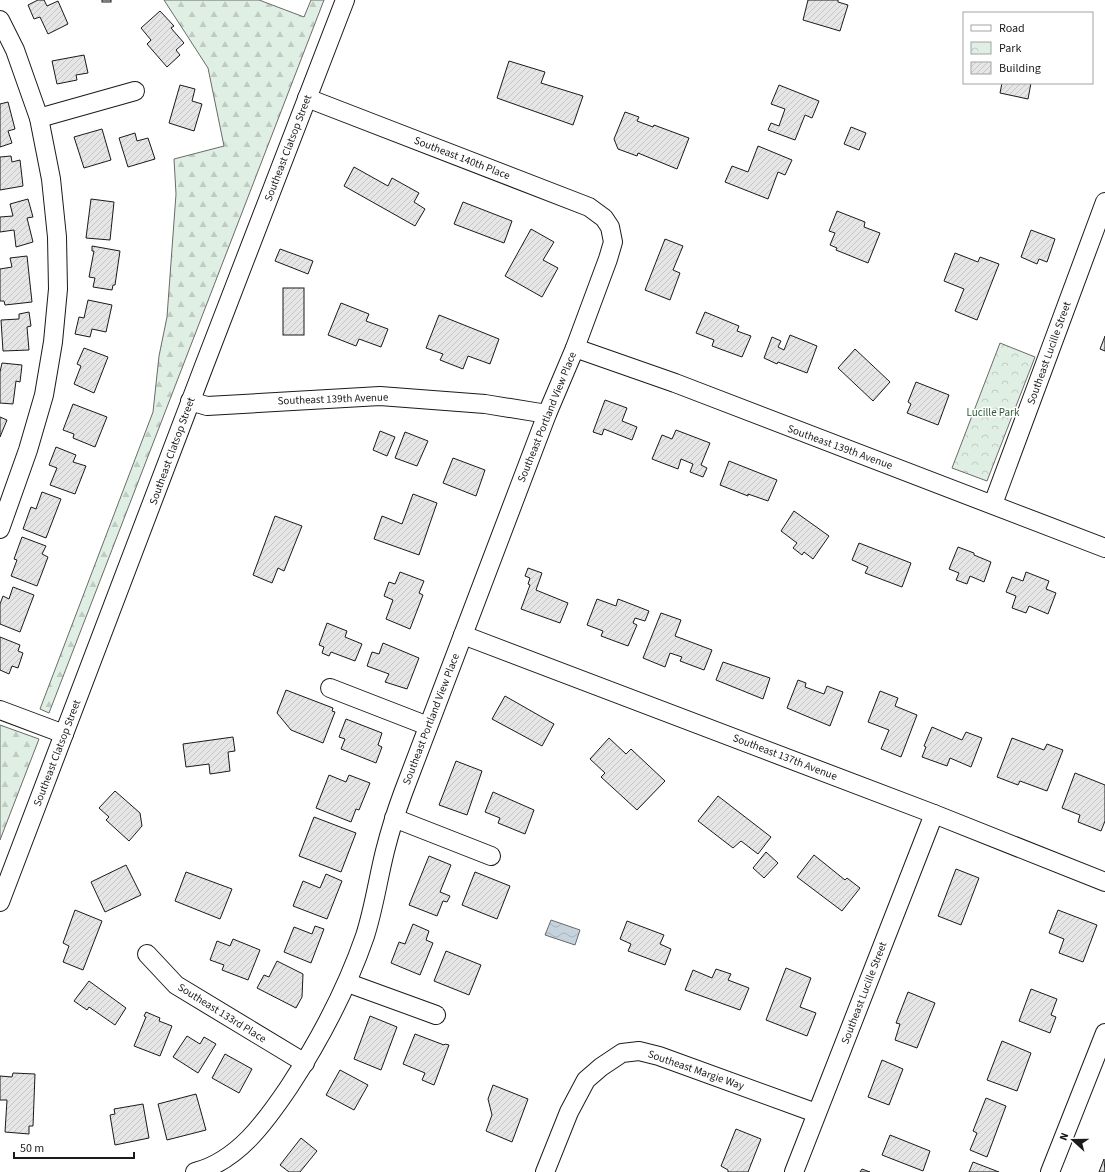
<svg xmlns="http://www.w3.org/2000/svg" width="1105" height="1172" font-family="'Source Sans 3',sans-serif">
  <defs>
    <pattern id="forest-firs" width="22" height="20" patternUnits="userSpaceOnUse"><rect width="22" height="20" fill="#e0efe3"/><path d="M5 1l3.5 6h-7zM16 11l3.5 6h-7z" fill="#c0ccc2"/></pattern>
    <pattern id="park-crowns" width="20" height="18" patternUnits="userSpaceOnUse"><rect width="20" height="18" fill="#e0efe3"/><path d="M2 6a3 3 0 1 1 6 0M12 15a3 3 0 1 1 6 0" fill="none" stroke="#c0ccc2"/></pattern>
    <pattern id="water-waves" width="16" height="10" patternUnits="userSpaceOnUse"><rect width="16" height="10" fill="#c6d2dc"/><path d="M0 5q4-4 8 0t8 0" fill="none" stroke="#aab4bc"/></pattern>
    <pattern id="building-hatch" width="6" height="6" patternUnits="userSpaceOnUse"><rect width="6" height="6" fill="#e6e6e6"/><path d="M-1 1l2-2M0 6l6-6M5 7l2-2" fill="none" stroke="#c5c5c5"/></pattern>
  </defs>
  <rect width="100%" height="100%" fill="#fff"/>
  <!-- forest -->
  <g fill="url(#forest-firs)" stroke="#6a6a6a">
    <path d="M164,0h95l45,17 7,-17h13l-275,713 -9,-4 113,-297 6,-56 8,-39 9,-123 -2,-35 50,-13 -16,-78z"/>
    <path d="M0,725l39,14 -39,101z"/>
  </g>
  <!-- park -->
  <path fill="url(#park-crowns)" stroke="#6a6a6a" d="M1000,343l35,14 -48,124 -35,-13z"/>
  <!-- water -->
  <path fill="url(#water-waves)" stroke="#6a6a6a" d="M551,920l29,10 -5,15 -30,-10z"/>
  <!-- building -->
  <g fill="url(#building-hatch)" stroke="#1a1a1a">
    <path d="M38,0h6l3,6 11,-5 10,23 -20,10 -8,-17 -6,2 -6,-14z"/>
    <rect x="102" y="0" width="9" height="2"/>
    <path d="M808,0h30v2l10,3 -8,26 -37,-11z"/>
    <path d="M160,11l14,15 -3,2 13,15 -8,7 4,5 -13,12 -20,-23 4,-4 -10,-12z"/>
    <path d="M84,55l4,18 -12,2 1,5 -20,4 -5,-23z"/>
    <path d="M509,61l36,11 -4,11 42,13 -10,29 -76,-27z"/>
    <path d="M1002,83h29l-3,16 -28,-6z"/>
    <path d="M180,85l15,4 -3,12 10,3 -8,27 -25,-8z"/>
    <path d="M779,85l40,16 -7,17 -7,-3 -10,25 -27,-10 3,-7 8,3 6,-17 -14,-5z"/>
    <path d="M8,102l7,27 -7,2 4,12 -12,4v-43z"/>
    <path d="M625,112l14,5 -2,4 16,6 1,-2 35,13 -12,31 -39,-16 -1,3 -19,-7 -4,-10z"/>
    <path d="M851,127l15,6 -7,17 -15,-6z"/>
    <path d="M102,129l9,31 -27,8 -10,-31z"/>
    <path d="M135,133l2,8 11,-3 7,21 -27,8 -9,-29z"/>
    <path d="M758,146l34,14 -7,15 -7,-3 -10,27 -43,-17 7,-16 16,6z"/>
    <path d="M11,156l1,6 8,-2 3,26 -23,4v-33z"/>
    <path d="M354,167l34,19 4,-8 27,15 -5,9 11,7 -10,17 -71,-40z"/>
    <path d="M28,199l5,18 -6,1 6,24 -17,5 -2,-17 -14,2v-15l13,-1 -3,-12z"/>
    <path d="M91,199l23,3 -4,38 -24,-2z"/>
    <path d="M463,202l49,19 -8,22 -50,-19z"/>
    <path d="M837,211l28,11 -1,5 16,6 -12,30 -32,-13 1,-2 -7,-3 5,-12 -6,-2z"/>
    <path d="M531,229l23,13 -11,18 15,8 -16,29 -37,-21z"/>
    <path d="M1031,230l24,9 -8,23 -8,-3 -2,5 -16,-7z"/>
    <path d="M665,239l18,7 -10,24 7,3 -10,27 -25,-10z"/>
    <path d="M92,246l28,5 -5,34h-2l-1,5 -19,-3 2,-9 -6,-1 5,-26h-2z"/>
    <path d="M280,249l33,12 -5,13 -33,-13z"/>
    <path d="M955,253l23,9 2,-5 19,7 -22,56 -22,-9 9,-22 -20,-8z"/>
    <path d="M27,256l5,46 -27,3 -1,-4h-4v-32l12,-2 -2,-9z"/>
    <rect x="283" y="288" width="21" height="47"/>
    <path d="M88,300l24,5 -6,27 -14,-3 -2,8 -15,-3 4,-17 5,1z"/>
    <path d="M341,303l28,11 -3,7 22,8 -7,18 -22,-8 -3,7 -28,-11z"/>
    <path d="M29,312l2,14 -4,1 2,23 -26,1 -2,-31 18,-1v-5z"/>
    <path d="M705,312l34,14 -2,5 14,5 -9,21 -30,-11 2,-6 -18,-7z"/>
    <path d="M439,315l60,24 -9,25 -22,-8 -5,13 -23,-9 3,-6 -17,-6z"/>
    <path d="M790,335l27,11 -10,27 -29,-11 -1,2 -13,-6 8,-21 9,4 -3,6 6,3z"/>
    <path d="M1105,336v15l-5,-2z"/>
    <path d="M84,348l24,9 -14,36 -20,-9 7,-18 -4,-2z"/>
    <path d="M855,349l35,33 -17,19 -35,-33z"/>
    <path d="M2,363l20,2 -2,17 -4,-1 -3,23 -13,-1v-31z"/>
    <path d="M916,382l33,13 -11,30 -31,-12 4,-9 -3,-2z"/>
    <path d="M605,400l22,8 -5,13 15,6 -5,13 -28,-11 -2,6 -9,-3z"/>
    <path d="M73,404l34,13 -12,30 -22,-9 1,-4 -11,-4z"/>
    <path d="M0,417l7,3 -7,17z"/>
    <path d="M676,430l34,13 -9,22 6,3 -4,9 -13,-5 3,-8 -12,-5 -3,10 -26,-10 10,-24 10,4z"/>
    <path d="M380,431l15,6 -8,19 -14,-6z"/>
    <path d="M405,432l23,9 -11,25 -22,-8z"/>
    <path d="M56,447l20,8 -3,7 13,4 -11,28 -25,-9 7,-17 -8,-3z"/>
    <path d="M453,458l32,12 -9,26 -33,-13z"/>
    <path d="M729,461l48,19 -9,21 -20,-7v2l-28,-11z"/>
    <path d="M42,492l19,7 -15,39 -23,-9 8,-22 5,2z"/>
    <path d="M413,494l24,9 -18,52 -45,-16 8,-23 20,8z"/>
    <path d="M794,511l35,25 -16,23 -9,-7 -2,3 -9,-7 4,-5 -16,-12z"/>
    <path d="M275,516l27,10 -18,45 -6,-3 -6,15 -19,-8z"/>
    <path d="M22,537l24,9 -4,8 6,3 -11,29 -26,-10 6,-16 -3,-1z"/>
    <path d="M859,543l52,20 -9,24 -37,-14 3,-6 -16,-7z"/>
    <path d="M958,547l16,6v2l17,7 -7,20 -14,-6 -3,8 -11,-4 3,-7 -10,-4z"/>
    <path d="M528,568l14,5 -6,17 32,13 -8,20 -39,-14 9,-24 -2,-1 2,-6 -5,-2z"/>
    <path d="M400,572l24,9 -5,12 4,2 -13,34 -24,-10 7,-19 -9,-4 5,-14 6,2z"/>
    <path d="M1026,572l23,9 -3,8 10,4 -8,21 -19,-8 -3,7 -14,-5 4,-12 -10,-4 6,-15 11,4z"/>
    <path d="M13,587l21,8 -14,37 -20,-8v-20l3,-8 6,3z"/>
    <path d="M597,599l19,7 2,-7 31,12 -4,10 -10,-3 -2,5 4,2 -9,21 -27,-10 2,-5 -16,-6z"/>
    <path d="M661,613l20,7 -6,16 37,14 -8,20 -24,-9 2,-4 -12,-4 -5,14 -22,-9z"/>
    <path d="M327,623l20,8 -2,6 17,7 -7,17 -24,-9 -2,4 -7,-3 2,-6 -5,-2z"/>
    <path d="M0,637l20,8 -2,6 5,2 -5,15 -6,-2 -3,8 -9,-4z"/>
    <path d="M383,643l36,15 -12,31 -22,-7 4,-8 -22,-8 5,-14 7,2z"/>
    <path d="M723,662l47,16 -7,21 -47,-19z"/>
    <path d="M798,680l8,3 -1,4 19,7 3,-8 16,6 -13,34 -43,-18z"/>
    <path d="M286,690l47,18 -1,3 3,1 -12,31 -32,-13 -14,-17z"/>
    <path d="M880,691l18,7 -3,8 22,9 -16,42 -20,-8 8,-19 -21,-8z"/>
    <path d="M505,696l49,28 -12,22 -50,-27z"/>
    <path d="M346,719l36,14 -4,12 4,2 -6,16 -35,-14 4,-10 -6,-2z"/>
    <path d="M932,727l30,13 4,-8 16,6 -11,29 -21,-9 -3,8 -25,-9 4,-10 -2,-1z"/>
    <path d="M233,737l2,14 -7,1 2,19 -20,3 -1,-10 -23,3 -3,-23z"/>
    <path d="M609,738l17,16 5,-5 34,32 -28,29 -36,-33 4,-4 -15,-14z"/>
    <path d="M1012,738l32,12 3,-6 16,6 -16,41 -27,-10 -2,4 -21,-8z"/>
    <path d="M456,761l26,10 -15,44 -28,-10z"/>
    <path d="M1075,773l30,12v36l-4,10 -23,-9 2,-7 -18,-7z"/>
    <path d="M329,775l17,7 3,-7 21,8 -11,27 -3,-1 -5,13 -35,-14z"/>
    <path d="M115,791l25,22 2,13 -13,15 -23,-21 3,-3 -10,-9z"/>
    <path d="M493,792l41,18 -9,24 -27,-11 2,-5 -15,-6z"/>
    <path d="M718,796l53,41 -13,17 -17,-13 -8,7 -35,-27z"/>
    <path d="M314,817l42,16 -15,39 -42,-16z"/>
    <path d="M766,852l12,11 -14,15 -11,-10z"/>
    <path d="M814,855l31,25 2,-2 13,10 -18,23 -45,-34z"/>
    <path d="M429,856l22,9 -11,27 10,4 -3,6 -4,-1 -6,15 -28,-11z"/>
    <path d="M126,865l15,30 -36,17 -14,-30z"/>
    <path d="M956,869l23,9 -18,47 -23,-9z"/>
    <path d="M186,872l46,17 -12,30 -45,-18z"/>
    <path d="M475,872l35,14 -13,33 -35,-14z"/>
    <path d="M326,874l16,7 -15,38 -34,-13 10,-25 17,7z"/>
    <path d="M75,910l27,11 -19,49 -20,-8 6,-16 -6,-3z"/>
    <path d="M1058,910l39,15 -14,37 -24,-9 5,-14 -15,-6z"/>
    <path d="M627,921l37,14 -4,9 11,5 -6,16 -37,-14 3,-7 -11,-5z"/>
    <path d="M413,924l16,7 -3,9 7,3 -13,32 -29,-12 8,-21 6,2z"/>
    <path d="M315,926l9,3 -13,34 -27,-11 10,-25 18,7z"/>
    <path d="M233,939l27,11 -12,30 -26,-10 2,-5 -14,-5 7,-19 13,5z"/>
    <path d="M446,951l35,14 -12,30 -35,-14z"/>
    <path d="M277,961l26,13 -1,23 -6,11 -39,-20 7,-13 5,2z"/>
    <path d="M786,968l25,10 -11,29 16,6 -9,23 -41,-16z"/>
    <path d="M716,969l15,5 -3,6 21,8 -9,22 -55,-20 8,-20 19,8z"/>
    <path d="M89,981l37,27 -11,17 -26,-18 -2,3 -13,-9z"/>
    <path d="M1031,989l26,10 -6,16 5,2 -6,16 -31,-12z"/>
    <path d="M908,992l27,11 -18,45 -22,-8 5,-16 -4,-1z"/>
    <path d="M146,1012l14,6 -1,3 13,5 -12,30 -26,-10 12,-29 -2,-1z"/>
    <path d="M370,1016l27,11 -16,43 -27,-11z"/>
    <path d="M415,1034l29,11 1,-1 4,1 -15,40 -12,-5 3,-7 -22,-9z"/>
    <path d="M187,1036l13,8 4,-7 12,7 -18,29 -25,-16z"/>
    <path d="M1002,1041l29,12 -14,38 -30,-11z"/>
    <path d="M225,1054l27,15 -13,24 -27,-15z"/>
    <path d="M882,1060l21,9 -14,36 -21,-8z"/>
    <path d="M340,1070l28,15 -14,25 -28,-15z"/>
    <path d="M13,1073l22,1 -2,52h-4v8l-24,-2 2,-32h-7v-24l12,1z"/>
    <path d="M493,1085l35,14 -16,43 -26,-11 6,-16 -4,-16z"/>
    <path d="M196,1094l10,36 -39,10 -9,-36z"/>
    <path d="M986,1098l20,8 -19,51 -17,-7 7,-17 -4,-2z"/>
    <path d="M143,1104l6,34 -34,7 -5,-30 5,-1 -1,-5z"/>
    <path d="M736,1129l25,10 -13,33h-20v-2l-7,-4z"/>
    <path d="M890,1135l40,16 -7,20 -41,-16z"/>
    <path d="M301,1138l16,13 -17,21h-11l-9,-7z"/>
    <path d="M1104,1159l1,13h-6z"/>
    <path d="M973,1162l26,10h-30z"/>
    <path d="M862,1169l8,3h-10z"/>
  </g>
  <g fill="none" stroke-linecap="round" stroke-linejoin="round">
    <defs>
      <g id="minor">
        <path d="M0,20l15,30 24,68 12,61 6,58 1,52 -5,53 -9,53 -16,55 -28,79"/>
        <path d="M39,118l96,-27"/>
        <path d="M575,348l100,35 430,165"/>
        <path d="M190,401l17,5 173,-10 105,8 62,10"/>
        <path d="M993,504l112,-302"/>
        <path d="M463,635l471,179 171,68"/>
        <path d="M330,688l98,38"/>
        <path d="M0,710l64,24"/>
        <path d="M394,818l97,38"/>
        <path d="M0,902c115,-301 228,-602 345,-902"/>
        <path d="M147,954l29,31 129,78"/>
        <path d="M348,983l88,32"/>
        <path d="M195,1172c43,-11 71,-51 94,-85 32,-49 57,-96 76,-151 9,-28 13,-57 20,-85 5,-20 11,-39 18,-58l144,-379 28,-66 33,-89 5,-17 -3,-15 -6,-9 -15,-11 -282,-109"/>
        <path d="M545,1172l24,-60 17,-32 15,-13 21,-14 17,-2 20,5 157,57"/>
        <path d="M794,1172l140,-358"/>
        <path d="M1050,1172l55,-139"/>
      </g>
    </defs>
    <!-- minor casing -->
    <use href="#minor" stroke="#1a1a1a" stroke-width="20"/>
    <!-- minor -->
    <use href="#minor" stroke="#fff" stroke-width="18"/>
  </g>
  <g text-anchor="middle" dominant-baseline="central" stroke-width="3" stroke-linejoin="round" paint-order="stroke">
    <!-- street labels -->
    <g font-size="11" fill="#1a1a1a" stroke="#fff">
      <text transform="translate(288 148) rotate(-69)">Southeast Clatsop Street</text>
      <text transform="translate(462 158) rotate(21)">Southeast 140th Place</text>
      <text transform="translate(1049 353) rotate(-70)">Southeast Lucille Street</text>
      <text transform="translate(333 399) rotate(-2)">Southeast 139th Avenue</text>
      <text transform="translate(547 417) rotate(-68)">Southeast Portland View Place</text>
      <text transform="translate(840 447) rotate(20)">Southeast 139th Avenue</text>
      <text transform="translate(172 451) rotate(-70)">Southeast Clatsop Street</text>
      <text transform="translate(431 719) rotate(-69)">Southeast Portland View Place</text>
      <text transform="translate(57 753) rotate(-69)">Southeast Clatsop Street</text>
      <text transform="translate(785 757) rotate(21)">Southeast 137th Avenue</text>
      <text transform="translate(864 993) rotate(-69)">Southeast Lucille Street</text>
      <text transform="translate(222 1013) rotate(32)">Southeast 133rd Place</text>
      <text transform="translate(696 1070) rotate(19)">Southeast Margie Way</text>
    </g>
    <!-- park labels -->
    <g font-size="11" fill="#2b5a34" stroke="#fff">
      <text x="993" y="412">Lucille Park</text>
    </g>
  </g>
  <!-- legend -->
  <rect x="963" y="12" width="130" height="72" fill="#ffffff" stroke="#a3a3a3"/>
  <rect x="971" y="25" width="20" height="6" fill="#ffffff" stroke="#a3a3a3"/>
  <text x="999" y="32" font-size="12" fill="#1a1a1a">Road</text>
  <rect x="971" y="42" width="20" height="12" fill="url(#park-crowns)" stroke="#a3a3a3"/>
  <text x="999" y="52" font-size="12" fill="#1a1a1a">Park</text>
  <rect x="971" y="62" width="20" height="12" fill="url(#building-hatch)" stroke="#a3a3a3"/>
  <text x="999" y="72" font-size="12" fill="#1a1a1a">Building</text>
  <!-- north arrow -->
  <g transform="translate(1073 1140) rotate(291)" stroke="#ffffff" stroke-width="3" paint-order="stroke">
  <path d="M0-3L7 15L0 10L-7 15Z" fill="#1a1a1a"/>
  <text y="-6" font-size="11" font-weight="bold" text-anchor="middle" fill="#1a1a1a">N</text>
  </g>
  <!-- scale -->
  <path d="M14 1152v6h120v-6" fill="none" stroke="#1a1a1a" stroke-width="2"/>
  <text x="20" y="1152" font-size="12" fill="#1a1a1a" stroke="#ffffff" stroke-width="3" paint-order="stroke">50 m</text>
</svg>
